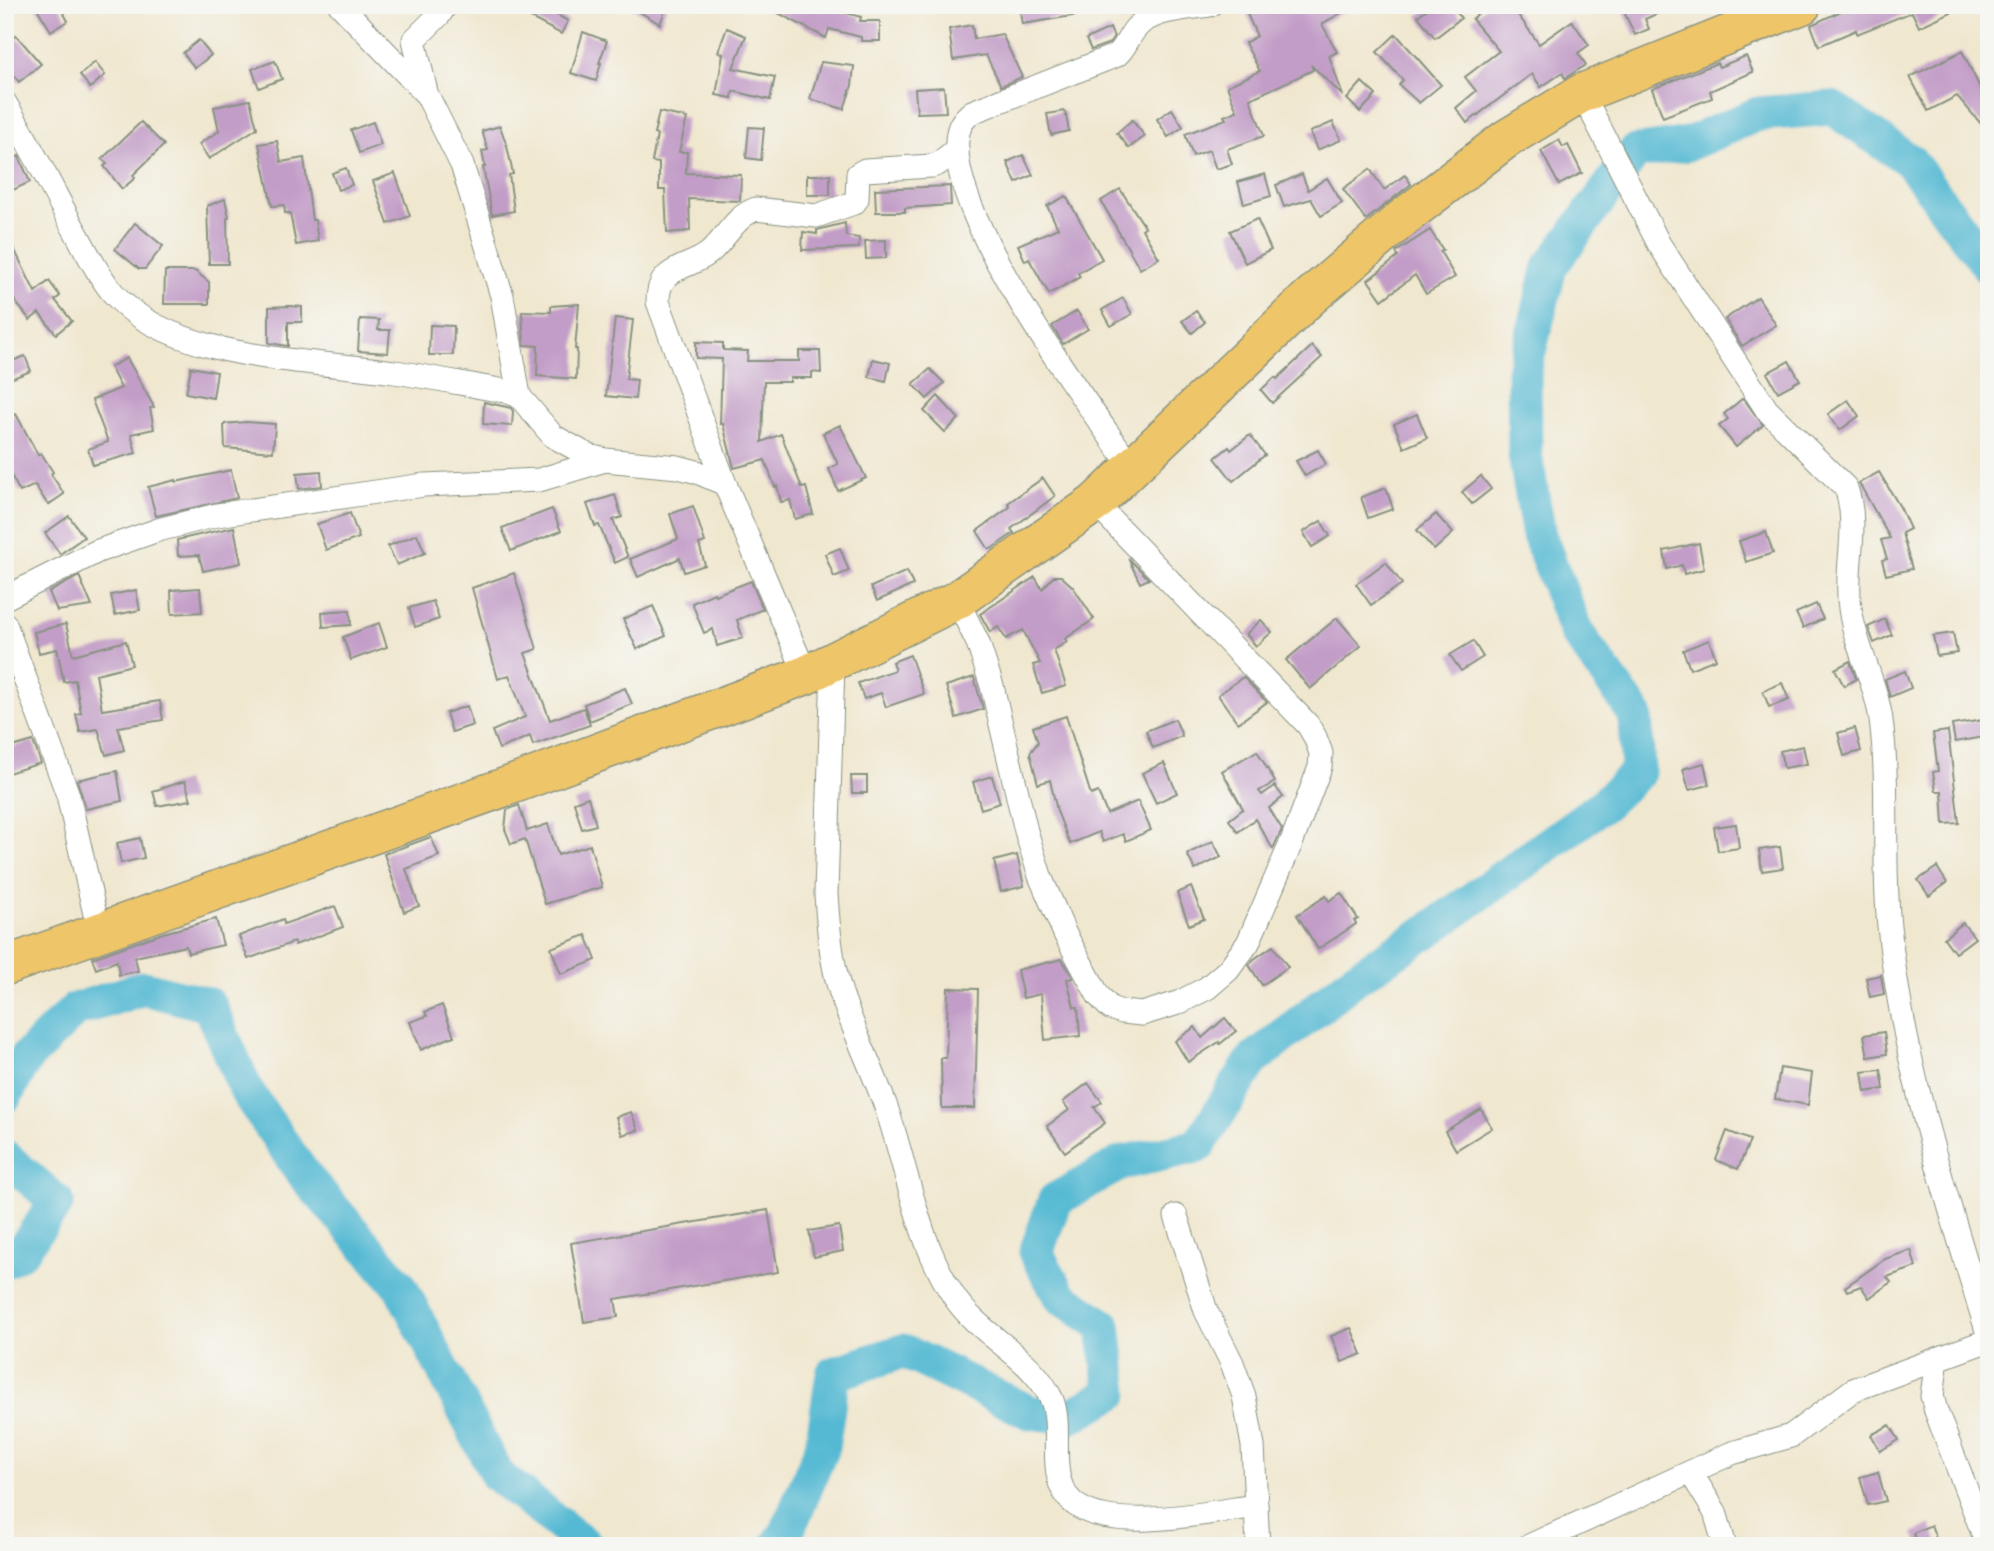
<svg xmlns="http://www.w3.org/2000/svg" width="1994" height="1551" font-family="'Libre Caslon Text',serif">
  <rect width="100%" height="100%" fill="#f6f6f2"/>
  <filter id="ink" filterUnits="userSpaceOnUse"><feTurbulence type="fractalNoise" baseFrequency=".0143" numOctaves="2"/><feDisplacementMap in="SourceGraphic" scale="14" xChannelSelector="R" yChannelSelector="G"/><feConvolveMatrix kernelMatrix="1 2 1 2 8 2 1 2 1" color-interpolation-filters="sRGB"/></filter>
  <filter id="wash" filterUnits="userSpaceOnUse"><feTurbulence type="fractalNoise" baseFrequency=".00686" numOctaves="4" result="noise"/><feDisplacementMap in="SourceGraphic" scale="28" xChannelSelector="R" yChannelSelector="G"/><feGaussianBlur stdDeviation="1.57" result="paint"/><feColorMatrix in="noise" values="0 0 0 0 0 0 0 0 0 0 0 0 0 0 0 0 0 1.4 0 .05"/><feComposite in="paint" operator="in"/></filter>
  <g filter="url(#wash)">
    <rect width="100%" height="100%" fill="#f0e7cf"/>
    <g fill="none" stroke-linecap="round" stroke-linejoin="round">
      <!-- river -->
      <g stroke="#55b9d3" stroke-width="35">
        <path d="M5,1096l22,-39 48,-47 69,-22 65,17 38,87 57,83 96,111 97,189 90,71"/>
        <path d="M5,1157l52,45 -35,49 -17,10"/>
        <path d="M777,1546l10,-14 35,-85 11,-73 70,-23 126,61 40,5 43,-24 -8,-67 -43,-29 -25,-44 19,-53 66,-37 77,-17 54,-85 102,-82 81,-53 168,-121 35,-33 -3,-58 -59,-82 -37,-97 -14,-81 -1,-83 26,-104 85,-115 53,-8 70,-30 74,-6 78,53 79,106"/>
      </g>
    </g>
    <g id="blocks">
      <!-- building -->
      <g fill="#c29dc7">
        <path d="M35,5h24l9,16 -17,10z"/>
        <path d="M533,5h6l29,16 -7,13 -34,-18z"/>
        <path d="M628,5h39l-7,19z"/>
        <path d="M763,5h55l43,12 -1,4h20v20h-19v-4l-32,-8 -3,9z"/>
        <path d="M1019,5h65l1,9 -63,10z"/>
        <path d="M1243,5h112l-33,19 15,28 -8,4 14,40 -32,-31 2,5 -63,29 14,37 -37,13 5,15 -16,5 -7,-19 -16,6 -8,-22 41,-15 -2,-3 13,-5 -10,-25 33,-15 -15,-28 12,-7z"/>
        <path d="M1432,5h19l10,13 -26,20 -17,-22z"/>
        <path d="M1488,5h23l28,39 33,-23 17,24 -11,8 8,12 -21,13 -3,-5 -21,14 -9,-13 -65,49 -11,-15 20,-17 -11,-14 34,-26 -27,-32z"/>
        <path d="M1634,5h42l-31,14 4,10 -14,6 -12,-25z"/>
        <path d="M1854,5h112l-47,22 -7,-15 -55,22 -1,-4 -37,16 -8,-21z"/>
        <path d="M972,25l2,14 28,-5 20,43 -21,9 -15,-31 -33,5 -4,-31z"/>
        <path d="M727,28l19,8 -13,32 42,9 -5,23 -37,-9 -1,7 -16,-3 7,-41 -5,-2z"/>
        <path d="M1110,28l4,9 -4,6 -19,7 -5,-11z"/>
        <path d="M583,32l24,9 -8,22h2l-5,18 -25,-8z"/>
        <path d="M1396,34l45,51 -22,18 -20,-18 4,-5 -26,-28z"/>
        <path d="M16,35l25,29 -22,18 -14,-17v-21z"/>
        <path d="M199,40l12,15 -16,13 -12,-15z"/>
        <path d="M1962,51l27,55v27l-32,-37 -29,15 -18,-34z"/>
        <path d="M1746,56l7,16 -43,19 2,7 -49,19 -11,-28 65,-26 2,4z"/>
        <path d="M275,61l7,18 -23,9 -7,-19z"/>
        <path d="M95,62l10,13 -15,13 -10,-13z"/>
        <path d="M821,62l33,4 -2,19 -8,24 -34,-10z"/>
        <path d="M1362,82l14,13 -16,17 -13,-13z"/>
        <path d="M944,87l2,25 -29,1 -2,-24z"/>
        <path d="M250,100l7,28 -48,31 -10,-15 20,-13 -5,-24z"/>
        <path d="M1172,109l11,18 -15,10 -11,-18z"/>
        <path d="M1065,111l4,20 -18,4 -4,-21z"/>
        <path d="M659,112l28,6 -8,34h8l-1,21 55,2 -1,26 -51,-2 1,32 -23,2 -2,-43h-6v-27l-7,-1 5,-27 -3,-1z"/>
        <path d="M1132,120l13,16 -16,12 -12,-15z"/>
        <path d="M141,122l23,23 -31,30 2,3 -13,11 -18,-23 3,-2 -5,-5z"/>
        <path d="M373,122l8,23 -22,8 -8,-23z"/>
        <path d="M1333,122l8,18 -24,10 -7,-18z"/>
        <path d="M500,126l7,20 6,28 -4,1 5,36 -22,4 -9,-48h2l-3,-16 6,-1 -6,-19z"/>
        <path d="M749,127l15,1 -3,32 -15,-2z"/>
        <path d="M1559,140l4,7 5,-2 14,28 -23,12 -18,-34z"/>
        <path d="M277,141l4,21 23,-4 8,62h3l3,21 -22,4 -6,-32h-5l-1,-8 -12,1 -13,-62z"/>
        <path d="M1023,155l10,20 -17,8 -9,-21z"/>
        <path d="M19,156l11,26 -17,8 -8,-16v-12z"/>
        <path d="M346,168l6,17 -14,5 -6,-17z"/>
        <path d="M1370,169l14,21 21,-15 6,9 -45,36 -23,-31z"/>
        <path d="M395,173l15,43 -22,8 -15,-43z"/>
        <path d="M1265,174l6,22 -27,8 -6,-22z"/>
        <path d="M1302,174l6,16 19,-12 15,25 -21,13 -10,-17 -27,8 -8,-22z"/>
        <rect x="807" y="175" width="23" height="20"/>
        <path d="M950,186l1,19 -46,3v4h-29l-1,-23z"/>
        <path d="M1120,189l25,38 -3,2 17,29 -19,11 -39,-68z"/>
        <path d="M1066,196l36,63 -24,14 2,4 -31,17 -20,-35 -4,2 -7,-16 40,-17 -11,-22z"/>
        <path d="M225,199l4,18 -2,1 1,46h-19l-2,-58z"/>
        <path d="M1257,219l14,31 -26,13 -15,-32z"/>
        <path d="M135,223l28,23 -18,23h-6l-24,-20z"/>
        <path d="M845,223l1,13 13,2v10l-57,2 1,-18 14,2v-4z"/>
        <path d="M5,230l30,62 14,-11 11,15 -5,4 17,21 -16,13 -17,-21 -9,7 -25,-31z"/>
        <path d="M1430,230l13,20 -3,1 15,26 -29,17 -11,-19 -33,25 -14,-20 30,-23 -2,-5z"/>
        <path d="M886,240v18l-20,1 -1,-18z"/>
        <path d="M165,271h30l14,11v22h-45z"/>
        <path d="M1758,297l18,28 -34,21 -17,-27z"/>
        <path d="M1123,298l9,16 -21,12 -9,-16z"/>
        <path d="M579,304l-4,45h2l-1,30 -39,-3 1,-30 -14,-1 -2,-34 29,1v-6z"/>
        <path d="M290,306l12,1v15h-14v24l-19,-3v-36z"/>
        <path d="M1077,311l11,18 -25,15 -11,-18z"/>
        <path d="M1196,311l9,11 -13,11 -10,-12z"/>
        <path d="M615,318l18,2 -7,59 11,1 -2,19 -29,-3z"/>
        <path d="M360,319l19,1 -1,10h12l-2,23 -30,-2z"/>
        <path d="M430,325l24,1 -1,29h-24z"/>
        <path d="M696,342l27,1v7l25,1 -1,10h52v-10h21l1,22 -9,-1v6h-22v4h-26l-2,60 19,-8 21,54 4,-1 7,27 -18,5 -5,-19 -9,2 -4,-16 -2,1 -10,-27 -31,8 -11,-44h-3l2,-65 -26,-1z"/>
        <path d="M1312,346l10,11 -50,46 -11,-13 14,-13 2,2z"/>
        <path d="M25,356l6,15 -26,10v-17z"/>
        <path d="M127,358l27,49 -4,1 4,21 -23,5 5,19 -43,12 -5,-16 20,-7 -16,-42 29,-12 -11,-21z"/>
        <path d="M873,359l17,4 -4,18 -17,-4z"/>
        <path d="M1789,361l11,19 -22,12 -11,-19z"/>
        <path d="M191,367l26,5 -4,26 -27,-5z"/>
        <path d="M930,369l14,14 -17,16 -14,-15z"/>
        <path d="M938,396l21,23 -14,13 -21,-21z"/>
        <path d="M1743,398l20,27 -27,22 -17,-21 9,-7 -4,-5z"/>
        <path d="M1848,400l11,16 -19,14 -12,-16z"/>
        <path d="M484,402l27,6 2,3 -1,15 -29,-2z"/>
        <path d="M16,414l22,41 3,-2 12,19 -2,2 13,20 -16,11 -13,-20 -15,7 -15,-28v-44z"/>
        <path d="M1417,414l10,24 -23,10 -10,-24z"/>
        <path d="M246,422l29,2 -2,28 -48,-4 -1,-24z"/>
        <path d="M840,425l26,53 -28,13 -9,-22 9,-5 -15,-31z"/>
        <path d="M1250,435l15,20 -32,26 -18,-23 14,-11 2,3z"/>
        <path d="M1318,450l8,14 -21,12 -9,-15z"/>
        <path d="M231,470l6,28 -81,18 -8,-29 28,-7v2z"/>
        <path d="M321,471l1,15 -23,3 -2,-16z"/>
        <path d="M1879,472l21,35 10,22 -8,4 10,36 -26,6 -4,-15 5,-1 -6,-19 9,-2 -31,-55z"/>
        <path d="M1481,476l10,13 -19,15 -10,-12z"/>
        <path d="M1043,478l12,18 -44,33 3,4 -23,16 -3,-1 -11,-17 33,-24 -2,-4z"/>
        <path d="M1386,488l7,21 -25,9 -7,-21z"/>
        <path d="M615,495l7,22 -9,3 15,37 -13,6 -16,-38 -4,1 -8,-22z"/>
        <path d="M693,506l12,36 -6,2 6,21 -21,7 -4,-14 -42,19 -8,-18 48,-20 -8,-25z"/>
        <path d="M552,509l9,22 -50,20 -9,-23z"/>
        <path d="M350,513l9,25 -33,12 -9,-26z"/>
        <path d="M1436,514l17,19 -19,17 -17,-20z"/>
        <path d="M69,516l15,21 -24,17 -15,-21z"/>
        <path d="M1321,521l9,15 -18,11 -9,-15z"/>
        <path d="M234,527l7,36 -38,8 -4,-16 -21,1 -1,-16z"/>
        <path d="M1766,532l7,21 -27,9 -7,-21z"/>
        <path d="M417,534l8,19 -28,12 -9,-19z"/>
        <path d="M1699,543l5,26 -20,5 -2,-9 -15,4 -3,-18z"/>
        <path d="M840,548l9,23 -15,6 -9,-23z"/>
        <path d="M1128,558l21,21 -9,4z"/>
        <path d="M1386,562l16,22 -31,21 -15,-21z"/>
        <path d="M907,571l6,14 -36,16 -6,-14z"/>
        <path d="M514,573l23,76 -12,4 25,67 34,-12 6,17 -57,20 -3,-9 -31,13 -7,-18 33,-14 -16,-42 -11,4 -26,-91z"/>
        <path d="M79,576l13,30 -35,5 -8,-19z"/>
        <path d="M1054,576h7l12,11 21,32 -29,20 2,3 -13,8 12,36 -24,7 -9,-28 7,-2 -17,-33 -17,9 -8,-12 -8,5 -10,-18 55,-37 7,12z"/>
        <path d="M751,581l12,28 -26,11 6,18 -26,8 -4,-17 -9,4 -12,-30 22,-10 1,2z"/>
        <path d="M200,588l2,24 -30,2 -1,-24z"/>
        <path d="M136,590l4,20 -25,5 -4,-20z"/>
        <path d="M433,601l6,18 -24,8 -6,-19z"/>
        <path d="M1816,604l7,15 -20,9 -7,-15z"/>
        <path d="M653,606l13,30 -29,13 -14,-30z"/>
        <path d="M350,610l1,15 -28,2 -1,-15z"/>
        <path d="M1337,618l24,28 -51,43 -24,-29z"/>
        <path d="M1885,619l7,16 -18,8 -6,-16z"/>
        <path d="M1261,620l11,12 -16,14 -10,-12z"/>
        <path d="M379,623l8,24 -36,13 -8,-23z"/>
        <path d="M66,624l7,31 53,-14 6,24 -36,9 6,36 58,-9 3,19 -45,7 6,23 -18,5 -8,-26 -18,3 -4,-18 5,-1 -6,-33 -11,2 -7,-33 -18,4 -5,-21z"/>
        <path d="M1953,633l4,20 -20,3 -4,-20z"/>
        <path d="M1709,640l7,19 -26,10 -7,-19z"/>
        <path d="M1473,641l10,16 -22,14 -11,-16z"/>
        <path d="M910,655l14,39 -38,13 -5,-14 -17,6 -6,-16 37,-13 -3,-8z"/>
        <path d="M1850,661l6,18 -12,7 -9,-17z"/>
        <path d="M1905,671l6,17 -21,9 -5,-18z"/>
        <path d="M974,677l9,32 -27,9 -10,-32z"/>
        <path d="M1243,677l24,25 -29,21 -20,-28z"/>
        <path d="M1782,683l7,17 -20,7 -6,-16z"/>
        <path d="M625,688l7,16 -42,17 -6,-17z"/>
        <path d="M467,706l6,19 -21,7 -6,-19z"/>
        <path d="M1066,716l25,79 7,-3 9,22 31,-13 13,29 -25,11 -3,-7 -20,8 -4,-10 -29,12 -13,-33 -7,-31 -12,4 -8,-31 8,-11 -5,-15z"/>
        <path d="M1175,719l7,17 -29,12 -7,-17z"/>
        <path d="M1989,719v17l-34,6 -3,-17z"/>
        <path d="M1855,728l6,23 -17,5 -6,-23z"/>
        <path d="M1948,731l11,92 -15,1 -2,-33h-6l-3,-19 5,-1 -5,-38z"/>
        <path d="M33,741l8,22 -36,11v-25z"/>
        <path d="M1803,746l4,18 -23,4 -4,-17z"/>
        <path d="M1257,751l18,31 -16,9 3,4 13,-9 8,11 -14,11 13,21 -9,20 -18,-30 -17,13 -9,-12 14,-11 -21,-38z"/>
        <path d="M1164,763l13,30 -21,10 -14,-30z"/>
        <path d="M1704,763l5,22 -20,5 -6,-21z"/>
        <path d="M117,771l5,30 -36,8 -9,-29z"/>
        <path d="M851,776h16v17h-15z"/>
        <path d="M992,776l8,27 -19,6 -8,-27z"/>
        <path d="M185,781l6,19 -34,6 -4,-15z"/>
        <path d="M588,797l8,28 -14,4 -8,-27z"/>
        <path d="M519,805l8,26 21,-7 10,31 32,-10 12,42 -57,17 -20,-65 -14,5 -6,-15 2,-19z"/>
        <path d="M1736,824l3,24 -21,3 -4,-24z"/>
        <path d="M431,837l8,19 -33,13 13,37 -15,6 -20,-58z"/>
        <path d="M140,838l4,20 -23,5 -4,-20z"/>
        <path d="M1213,841l8,16 -26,13 -8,-16z"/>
        <path d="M1780,847l3,21 -21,3 -3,-21z"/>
        <path d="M1017,855l7,31 -23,6 -7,-31z"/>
        <path d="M1937,867l10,16 -18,13 -11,-16z"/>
        <path d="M1191,887l13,32 -15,6 -12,-32z"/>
        <path d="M1341,893l17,26 -4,2 2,3 -38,25 -21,-34 29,-19 3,5z"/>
        <path d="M335,906l8,21 -48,18 -1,-3 -46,17 -9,-23 44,-17 1,5z"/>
        <path d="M216,919l7,26 -35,8 -2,-7 -51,11 3,14 -19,4 -2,-14 -21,8 -4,-11 71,-25z"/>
        <path d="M1963,923l12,15 -20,15 -11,-15z"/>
        <path d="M586,935l10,25 -35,14 -10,-26z"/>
        <path d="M1273,946l15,21 -26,18 -13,-20 5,-6z"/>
        <path d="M1062,959l11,19 -6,1 7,28h4l2,29 -35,4 -4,-46 -18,4 -6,-28z"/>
        <path d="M1881,975l3,19 -14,3 -4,-19z"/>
        <path d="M948,988l30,1 -3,119h-33l-1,-50h5z"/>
        <path d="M442,1005l12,31 -33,14 -11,-28 17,-6 -2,-4z"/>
        <path d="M1225,1018l11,13 -16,13 -1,-2 -31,20 -13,-21 20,-14 7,11z"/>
        <path d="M1884,1032l3,22 -19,3 -4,-22z"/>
        <path d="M1780,1068l32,5 -4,32 -33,-6z"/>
        <path d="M1881,1070l3,19 -19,3 -3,-20z"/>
        <path d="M1088,1083l14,19 -8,5 11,16 -40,29 -18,-26 22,-16 -6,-8z"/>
        <path d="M1481,1109l11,19 -36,22 -11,-19z"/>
        <path d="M631,1112l7,18 -16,5 -6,-18z"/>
        <path d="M1727,1131l23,9 -12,29 -22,-9z"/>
        <path d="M768,1210l10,62 -163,27 3,18 -34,5 -13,-79z"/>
        <path d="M839,1226l4,25 -29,6 -5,-26z"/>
        <path d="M1911,1250l5,17 -29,10 4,5 -22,16 -8,-12 -14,5 -2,-4 40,-28z"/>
        <path d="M1351,1328l11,26 -20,8 -11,-26z"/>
        <path d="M1890,1425l9,15 -19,11 -9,-16z"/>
        <path d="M1878,1472l8,29 -18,4 -8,-28z"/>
        <path d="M1931,1525l8,21h-20l-6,-13z"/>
      </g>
    </g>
  </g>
  <g filter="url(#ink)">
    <use href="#blocks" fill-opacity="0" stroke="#889282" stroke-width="2"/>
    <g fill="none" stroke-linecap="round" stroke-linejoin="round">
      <defs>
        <g id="street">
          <path d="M340,5l87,90 35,70 40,131 17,100"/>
          <path d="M426,92l-12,-52 26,-26 5,-9"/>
          <path d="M1582,93l77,151 108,166 79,78c14,40 -2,79 4,120 5,39 26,74 31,112 9,68 1,138 8,206 14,140 59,277 100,411"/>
          <path d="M5,103c25,41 46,84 69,126 12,21 23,45 39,64 58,68 199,67 281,79 37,5 74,13 111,19l14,5 34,40 36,20 16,4 73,7 19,5 28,12 81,191"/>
          <path d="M1132,468c-45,-66 -190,-257 -174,-335 2,-10 7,-15 14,-21l145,-57c9,-8 11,-18 19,-27 17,-19 50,-19 74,-23"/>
          <path d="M725,484l-67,-182c0,-9 1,-18 8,-25 12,-12 30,-13 43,-24 16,-13 26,-37 47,-44l60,7 38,-13 3,-4 1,-25 7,-4 67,-4 6,-2 19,-15"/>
          <path d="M5,598l93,-47 60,-21 59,-15 207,-30 115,-5 66,-20"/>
          <path d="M957,600l21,43 14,43 34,145 14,45 25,58 33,61 12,13 12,4 20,2 36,-11 29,-15 21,-18 20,-27 44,-102 28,-74 1,-14 -6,-16 -7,-12 -213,-222"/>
          <path d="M5,624l63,171 31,137"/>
          <path d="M833,663l-7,231c2,32 5,69 15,99 13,39 31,75 45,114 22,63 30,131 67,188 26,41 77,59 98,103 15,33 -10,85 28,109 41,25 131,5 177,-1l2,40"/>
          <path d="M1176,1216l30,95 26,52 12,33 9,50 3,60"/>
          <path d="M1937,1359l-5,37 4,15 52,135"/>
          <path d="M1691,1473l24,39 10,34"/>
          <path d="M1529,1546l203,-93 59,-17 62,-46 136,-50"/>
        </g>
        <path id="highway" d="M5,966l514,-184 287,-107 151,-75 138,-97 214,-205 95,-81 102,-78 76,-46 220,-88"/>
      </defs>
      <!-- street casing -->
      <use href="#street" stroke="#889282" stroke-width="25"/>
      <!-- highway casing -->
      <use href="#highway" stroke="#889282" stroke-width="41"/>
      <!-- street -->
      <use href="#street" stroke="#fff" stroke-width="23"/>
      <!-- highway -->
      <use href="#highway" stroke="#eec569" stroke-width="38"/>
    </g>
  </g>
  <!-- margin -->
  <rect width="1994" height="1551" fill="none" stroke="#f6f6f2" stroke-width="28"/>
</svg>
